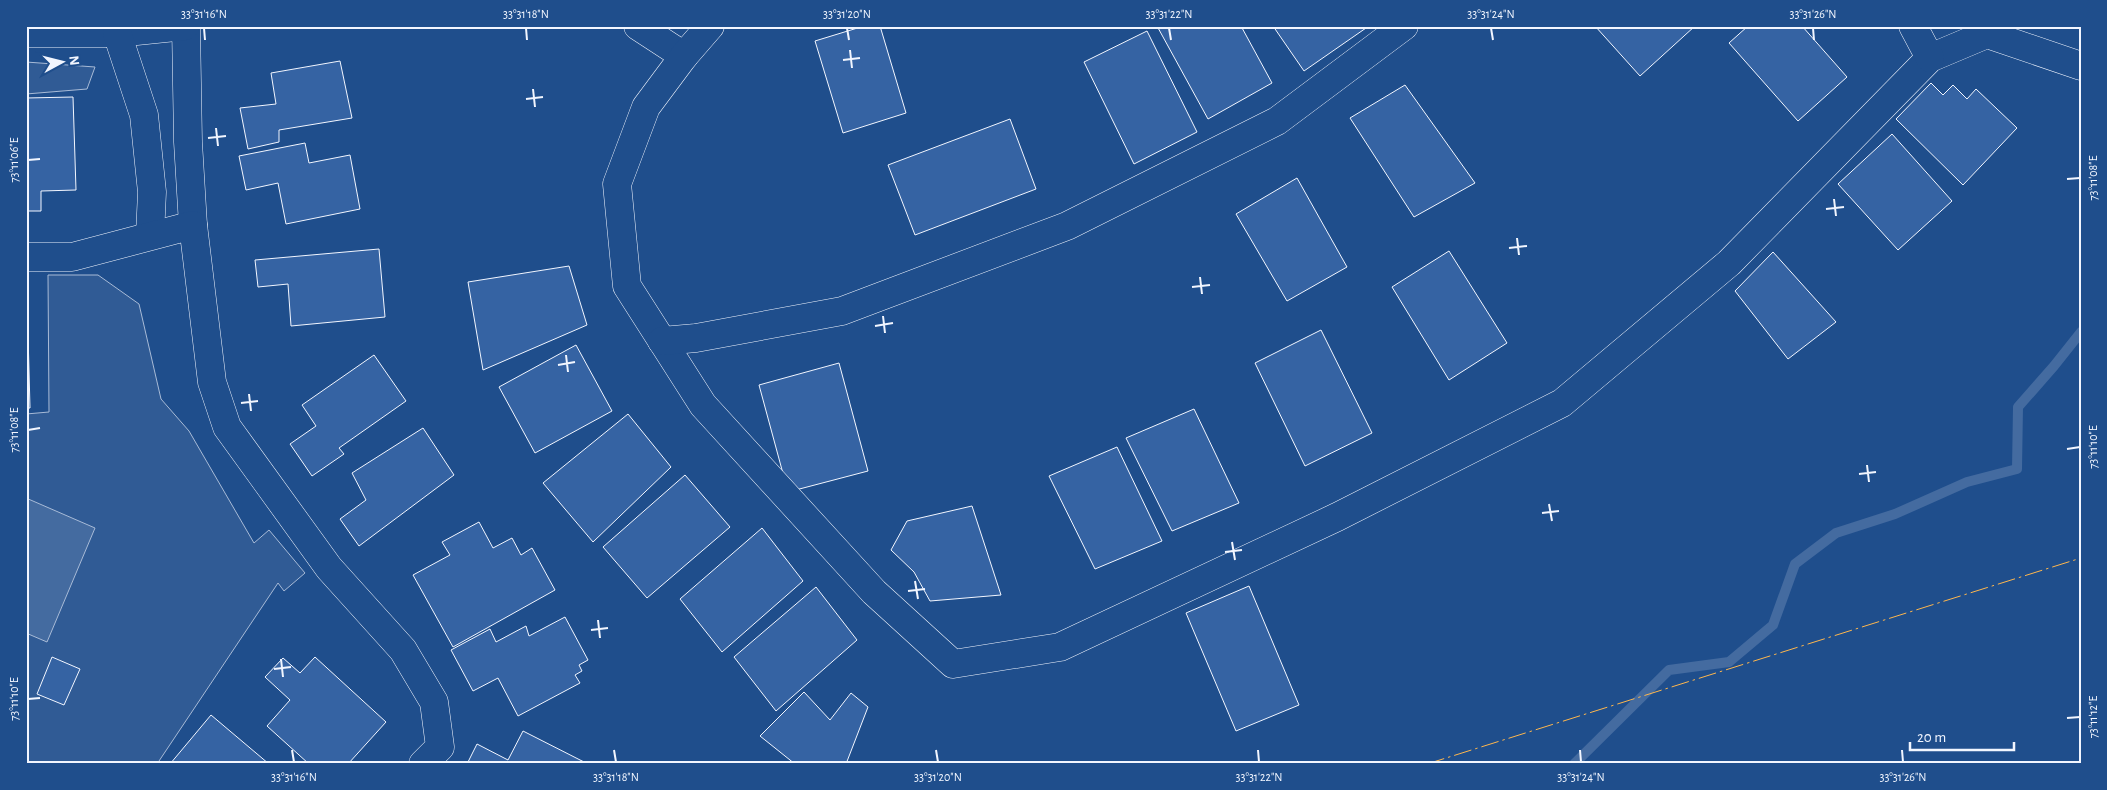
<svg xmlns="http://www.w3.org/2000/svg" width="2107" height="790" font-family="'Alegreya Sans',sans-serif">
  <rect width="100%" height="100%" fill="#1f4e8c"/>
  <!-- built -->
  <g fill="#305b95" stroke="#a8bbd7">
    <path d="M26,62l69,5 -8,22 -61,5z"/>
    <path d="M48,275h50l41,29 22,95 28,32 65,112 15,-13 36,43 -21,18 -6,-8 -121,181h-131v-350l23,-2z"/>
  </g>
  <!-- water -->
  <path fill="#446ba0" stroke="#a8bbd7" d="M26,498l69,30 -48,114 -21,-9z"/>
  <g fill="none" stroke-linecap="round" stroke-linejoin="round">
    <!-- stream -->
    <path stroke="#446ba0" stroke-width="10" d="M1574,764l95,-94 60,-8 44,-37 22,-61 41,-31 59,-19 72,-32 50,-13 1,-62 36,-41 27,-34"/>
  </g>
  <!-- building -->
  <g fill="#3563a3" stroke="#f2f6ff">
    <path d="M864,26h16l26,87 -63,20 -28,-92z"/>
    <path d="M1157,26h84l31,57 -64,36z"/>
    <path d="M1273,26h92l1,2 -62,43z"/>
    <path d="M1595,26h100l-55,50z"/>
    <path d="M1748,26h54l45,51 -49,44 -69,-78z"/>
    <path d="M1147,31l50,101 -63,32 -50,-102z"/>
    <path d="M340,61l12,57 -73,12v12l-31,7 -8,-41 36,-4 -5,-31z"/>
    <path d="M1931,83l12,12 10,-10 14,14 9,-10 41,39 -54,57 -67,-66z"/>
    <path d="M1405,85l70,98 -61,34 -64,-99z"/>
    <path d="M73,97l3,93 -35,1v20h-15v-113z"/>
    <path d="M1010,119l26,70 -121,46 -27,-70z"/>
    <path d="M1892,134l60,67 -54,49 -60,-66z"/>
    <path d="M305,143l4,20 41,-8 10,54 -74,15 -8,-41 -32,7 -7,-34z"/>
    <path d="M1297,178l50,89 -60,34 -51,-87z"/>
    <path d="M379,249l6,68 -94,9 -3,-42 -30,3 -3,-27z"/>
    <path d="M1449,251l58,92 -58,37 -57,-93z"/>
    <path d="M1773,252l63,70 -48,37 -53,-68z"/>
    <path d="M569,266l18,59 -104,45 -15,-88z"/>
    <path d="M1321,330l51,103 -67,33 -50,-103z"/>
    <path d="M26,334h2l2,74h-4z"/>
    <path d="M576,345l36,66 -77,42 -36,-66z"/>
    <path d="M374,355l32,46 -67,47 5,6 -32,22 -22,-32 26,-18 -14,-21z"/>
    <path d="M839,363l29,108 -80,21 -29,-107z"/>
    <path d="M1194,409l45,94 -67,28 -46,-93z"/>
    <path d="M628,414l43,53 -78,75 -50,-59z"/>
    <path d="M423,428l31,47 -95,71 -19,-27 26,-19 -14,-27z"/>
    <path d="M1117,447l45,94 -67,28 -46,-93z"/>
    <path d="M685,475l45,52 -83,71 -44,-51z"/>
    <path d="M972,506l29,89 -71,6 -16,-29 -23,-22 16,-29z"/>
    <path d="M479,522l14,26 19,-10 9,17 11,-7 23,42 -102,57 -40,-72 37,-20 -8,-13z"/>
    <path d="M762,528l41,53 -81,71 -42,-53z"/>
    <path d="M1249,586l50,119 -63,26 -50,-118z"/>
    <path d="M816,587l41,53 -81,71 -42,-54z"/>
    <path d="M565,617l23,43 -9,5 3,6 -7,4 5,8 -62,33 -20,-38 -25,13 -22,-41 39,-21 6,13 30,-16 3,10z"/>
    <path d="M52,657l28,12 -16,36 -27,-11z"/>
    <path d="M315,657l71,65 -38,42h-39l-42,-38 23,-26 -25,-23 18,-19 17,15z"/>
    <path d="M804,692l26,28 21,-27 17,14 -22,57h-51l-35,-28z"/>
    <path d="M211,715l58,49h-99z"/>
    <path d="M523,731l65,33h-121l10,-20 31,16z"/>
  </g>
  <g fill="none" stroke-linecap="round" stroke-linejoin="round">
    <defs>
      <g id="street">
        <path d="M186,26l2,116 5,83"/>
        <path d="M638,26l46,30"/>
        <path d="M710,26l-26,30 -38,51 -29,77 10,102 76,119 171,187 79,72 107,-17 277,-130 225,-114 167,-140 201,-205 57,-24 94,32"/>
        <path d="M1913,26l17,32"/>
        <path d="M26,33h91l68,-7"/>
        <path d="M117,33l27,82 8,77 -2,43"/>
        <path d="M26,257h46l121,-32 19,157 15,45 102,141 74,82 31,52 6,45 -17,17"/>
        <path d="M662,341l34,-3 146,-27 225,-85 210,-105 127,-95"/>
      </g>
    </defs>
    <!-- street casing -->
    <use href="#street" stroke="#f2f6ff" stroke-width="29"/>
    <!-- street -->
    <use href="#street" stroke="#1f4e8c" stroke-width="28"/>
    <!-- power -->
    <path stroke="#ffb74d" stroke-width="1" stroke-dasharray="18 4 2.5 4" stroke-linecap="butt" d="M1427,764l654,-206"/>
  </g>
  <!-- ticks -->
  <path fill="none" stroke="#f2f6ff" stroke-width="2" d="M204,28l1,12M526,28l1,12M847,28l2,12M1169,28l2,12M1491,28l2,12M1813,28l1,12M850,50l2,18M843,60l17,-2M533,89l2,18M526,99l17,-2M216,128l2,18M208,138l18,-2M28,160l12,-1M2067,179l13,-1M1834,199l2,17M1826,209l18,-2M1517,238l2,17M1509,248l18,-2M1200,277l2,17M1192,287l18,-2M883,316l2,17M875,326l18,-3M566,355l2,17M558,365l17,-3M249,394l2,17M241,403l17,-2M28,430l12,-2M2067,449l13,-2M1867,465l2,17M1859,474l17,-2M1549,504l3,17M1542,513l17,-2M1232,542l3,18M1225,552l17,-2M915,581l3,18M908,591l17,-2M598,620l2,18M591,630l17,-2M281,659l2,18M274,669l17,-2M28,699l12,-1M2067,718l13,-1M292,750l2,12M614,750l2,12M936,750l2,12M1258,750l1,12M1580,750l1,12M1902,750l1,12"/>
  <!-- border -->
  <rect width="2107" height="790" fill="none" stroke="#1f4e8c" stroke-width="55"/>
  <!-- north arrow -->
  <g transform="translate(62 62) rotate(83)" stroke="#1f4e8c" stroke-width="4" paint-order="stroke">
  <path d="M0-4L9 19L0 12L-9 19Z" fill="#f2f6ff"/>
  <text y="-8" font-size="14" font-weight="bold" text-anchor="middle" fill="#f2f6ff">N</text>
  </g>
  <!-- scale -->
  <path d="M1910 742v8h104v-8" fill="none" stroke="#f2f6ff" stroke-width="2.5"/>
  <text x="1917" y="742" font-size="15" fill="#f2f6ff" stroke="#1f4e8c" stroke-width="4" paint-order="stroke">20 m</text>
  <rect x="28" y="28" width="2052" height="734" fill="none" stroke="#f2f6ff" stroke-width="2"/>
  <g font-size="12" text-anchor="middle" fill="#f2f6ff">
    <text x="204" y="18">33°31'16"N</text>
    <text x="526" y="18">33°31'18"N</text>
    <text x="847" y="18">33°31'20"N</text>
    <text x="1169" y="18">33°31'22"N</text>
    <text x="1491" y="18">33°31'24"N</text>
    <text x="1813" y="18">33°31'26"N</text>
    <text transform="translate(14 160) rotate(-90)" y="4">73°11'06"E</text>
    <text transform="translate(2093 178) rotate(-90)" y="4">73°11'08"E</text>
    <text transform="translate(14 430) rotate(-90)" y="4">73°11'08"E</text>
    <text transform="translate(2093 447) rotate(-90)" y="4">73°11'10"E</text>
    <text transform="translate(14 699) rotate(-90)" y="4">73°11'10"E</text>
    <text transform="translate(2093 717) rotate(-90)" y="4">73°11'12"E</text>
    <text x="294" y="781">33°31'16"N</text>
    <text x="616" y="781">33°31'18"N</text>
    <text x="938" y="781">33°31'20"N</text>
    <text x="1259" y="781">33°31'22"N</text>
    <text x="1581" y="781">33°31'24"N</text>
    <text x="1903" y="781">33°31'26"N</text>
  </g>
</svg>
